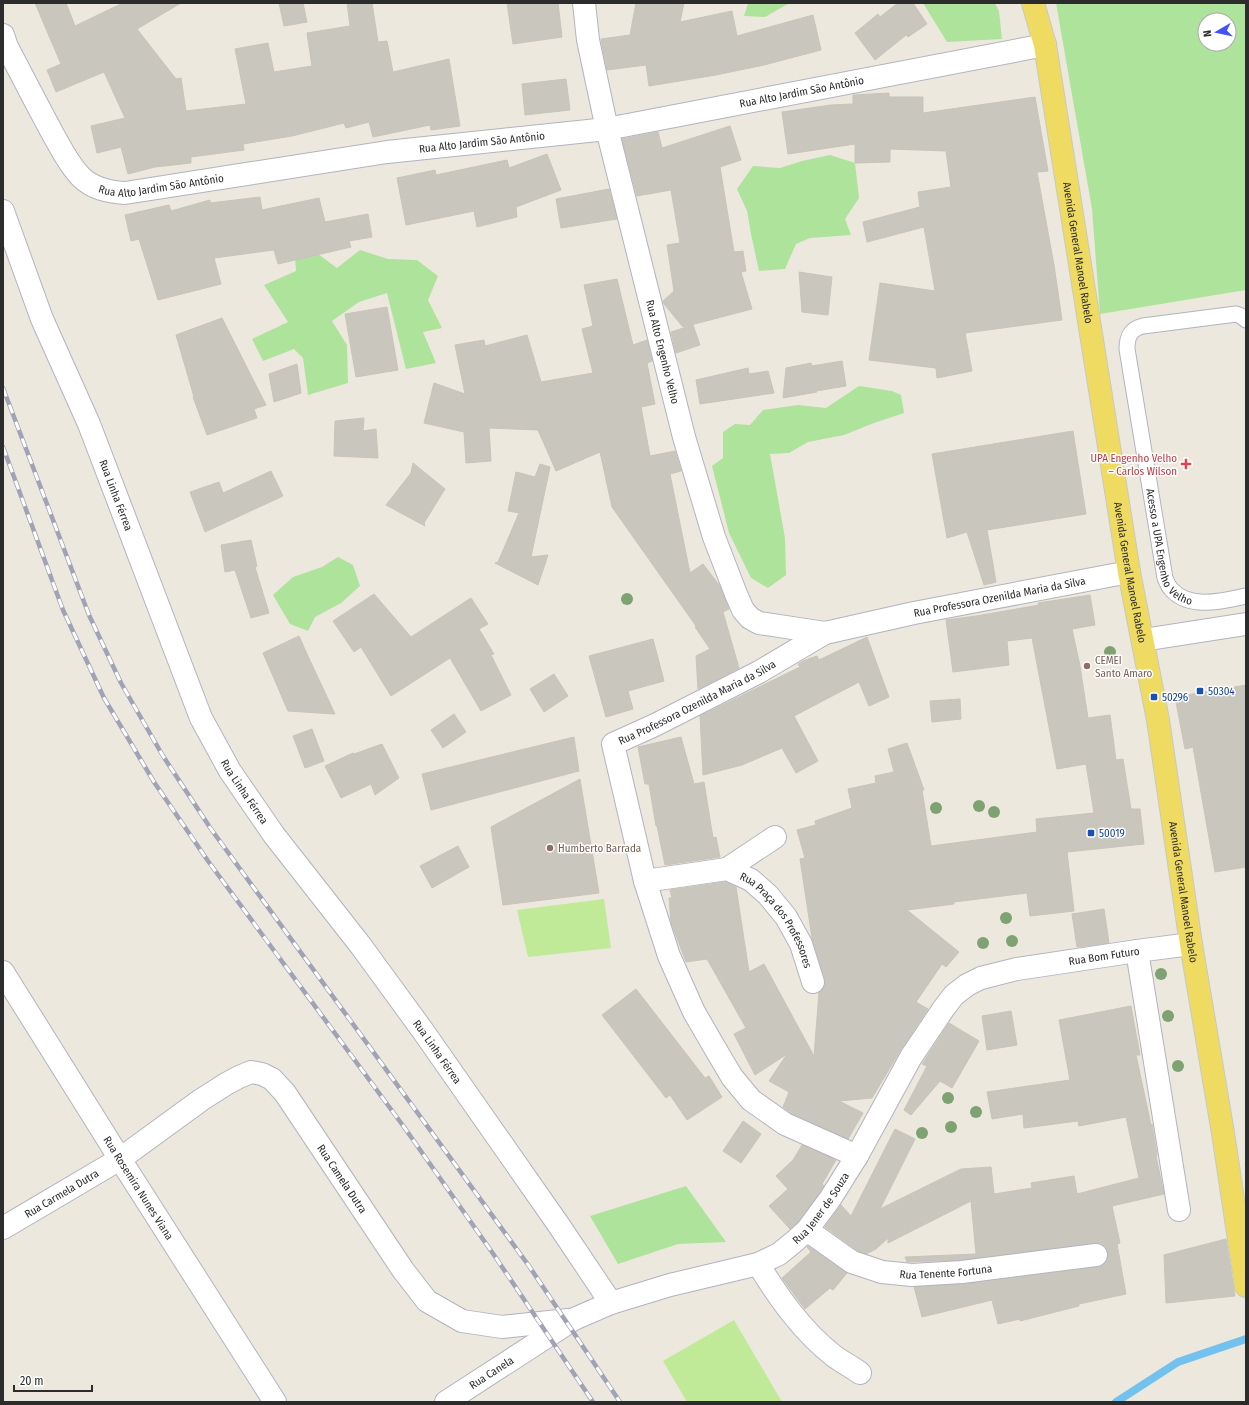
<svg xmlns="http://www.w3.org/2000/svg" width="1249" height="1405" font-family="'Fira Sans Condensed',sans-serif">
  <rect width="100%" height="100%" fill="#ede8de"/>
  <!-- green -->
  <g fill="#aee39c" fill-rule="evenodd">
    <path d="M748,3h43l-5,2 -21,12 -21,-1z"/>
    <path d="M923,3h72l4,8 3,28 -55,3z"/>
    <path d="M1056,3h190v287l-146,24 -8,-105zM1205,20h24v24h-24z"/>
    <path d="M830,155l25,8 4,35 -14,21 6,16 -41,3 -14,6 -11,25 -26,2 -8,-37 -4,-23 -10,-22 16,-23 27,2 22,-7z"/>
    <path d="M360,250l28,9 29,1 21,16 -10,24 14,28 -19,4 13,31 -30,6 -19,-76 -28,9 -27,19 15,24 1,38 -40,12 -5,-37 -9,-9 -31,12 -11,-22 36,-17 -24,-37 32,-14 -1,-15 23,-2 19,14z"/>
    <path d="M859,386l33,5 9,4 3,18 -30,10 -30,12 -36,7 -19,11 -19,1 15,84 1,37 -18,13 -17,-10 -22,-45 -17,-67 11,-8v-26l12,-8 15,1 13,-15 35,-5 28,3z"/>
    <path d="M338,557l15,8 7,21 -19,17 -26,14 -7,14 -18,-7 -17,-29 20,-18 29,-10z"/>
    <path d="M686,1186l40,56 -48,2 -60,20 -28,-48z"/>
  </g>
  <!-- pitch -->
  <g fill="#c0ea98">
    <path d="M604,899l7,49 -83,9 -11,-47z"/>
    <path d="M734,1320l48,82h-95l-24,-41z"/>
  </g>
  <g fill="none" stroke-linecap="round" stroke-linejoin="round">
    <!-- stream -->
    <path stroke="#73c2ee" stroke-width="8" d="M1116,1402l62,-40 68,-23"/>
  </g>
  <!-- building -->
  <g fill="#c9c6bd" stroke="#c9c4b8">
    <path d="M35,3h31l9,23 48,-23h58l-44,26 39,50 5,-1 5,33 60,-7 -11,-55 33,-6 6,29 38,-6 -5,-33 43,-7 -3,-23h25l6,39 9,-1 6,31 56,-13 11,67 -29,4 -1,-5 -57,12 -4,-15 -23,6 -2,-5 -52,13 -49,8 1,6 -53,7v6l-36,4 -27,7 -7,-27 -24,6 -6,-27 34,-8 -21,-46 -48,20 -9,-22 14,-6z"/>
    <path d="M279,3h24l4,19 -23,4z"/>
    <path d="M507,3h51l4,34 -49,7z"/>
    <path d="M636,3h48l-4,19 52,-11 5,25 76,-21 8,35 -57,15 -48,10 -67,11 -3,-21 -39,5 -6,-31 29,-4z"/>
    <path d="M898,3h15l14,21 -19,13 -2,-2 -31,25 -20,-27 23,-19 2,3z"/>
    <path d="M566,79l4,31 -45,5 -3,-31z"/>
    <path d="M889,93v4h34v16l112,-16 13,74 -11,1 17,93 8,55 -97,13 7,38 -35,7 -1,-10 -67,-8 11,-77 55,8 -11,-64 -57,15 -4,-20 57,-15 -2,-15 33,-5 -5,-36 -56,-2v13l-35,1v-19l-67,10 -6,-42 49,-7 22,-1v-9z"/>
    <path d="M730,126l11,34 -21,7 14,85 9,-1 3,20 -5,1 11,37 -69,18 -19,-23 -1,-3 11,-10 -7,-46 13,-2 -9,-53 -34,6 -15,-57 36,-7 4,16z"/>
    <path d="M547,154l14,36 -45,17 1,10 -40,10 -3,-16 -68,14 -9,-47 38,-8 1,5 71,-15 2,8z"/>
    <path d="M609,189l8,30 -56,9 -5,-29z"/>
    <path d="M260,197l2,13 57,-12 6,24 43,-8 4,23 -23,4 2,6 -73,17 -4,-14 -60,8 7,26 -63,16 -19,-61 -8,2 -6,-26 44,-10 2,6 39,-11v3z"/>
    <path d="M799,272l33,5 -4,38 -26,-3z"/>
    <path d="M617,279l16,66 14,-5 5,21 -5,2 8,41 -14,3 9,49 25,-5 6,20 -11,3 20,99 13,-9 17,22 9,23 -6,3 16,56 -41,21 -2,-33 14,-7 -15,-22 1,-1 -84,-119 -12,-55 -44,19 -18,-41 -49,-2 2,33 -25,2 -2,-31 -40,-9 10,-40 31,11 -10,-49 29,-5 1,6 42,-11 14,47 52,-9 -11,-44 11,-3 -9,-41z"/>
    <path d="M387,307l11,63 -42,7 -11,-63z"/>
    <path d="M222,318l44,87 -12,4 3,9 -50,17 -14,-38h1l-18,-62z"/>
    <path d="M693,325l7,20 -24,8 -5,-21z"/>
    <path d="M842,361l4,25 -30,5 1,1 -34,6 3,-30 25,-5 1,3z"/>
    <path d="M297,364l4,29 -27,9 -5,-28z"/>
    <path d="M748,368l1,6 19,-3 6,22 -74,11 -4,-24z"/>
    <path d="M364,418l-1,13 13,-2 2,29 -44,-2 1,-35z"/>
    <path d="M1073,431l13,83 -99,16 9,52 -12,3 -17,-53 -20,6 -15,-84z"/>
    <path d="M413,463l32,26 -21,34 1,3 -39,-21 25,-32z"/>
    <path d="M540,464l10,3 -19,90 17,-2 -10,30 -43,-22 3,-1 21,-49 -11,-2 8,-39 19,5z"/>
    <path d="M271,471l12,25 -78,36 -15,-40 29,-10 4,11z"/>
    <path d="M251,540l6,26 -2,1 14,46 -18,5 -16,-48 -10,2 -4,-27z"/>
    <path d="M374,594l37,43 60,-39 17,26 -9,5 15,25 -3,1 20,40 -30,16 -31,-53 -59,38 -30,-49 -7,5 -21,-31z"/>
    <path d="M1090,595l5,30 -23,4 8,37 8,52 22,-3 6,45 7,-1 8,50h9l4,35 -77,8 7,59 -44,5 -3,-23 -73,9v2l-47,6 52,42 -13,15 -4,-3 -26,38 12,7 -28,42 -28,47 -33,3 24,12 -15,26 -57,-26 -8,-6 6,-15 -20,-11 18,-27 -32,21 -21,-41 12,-6 -39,-69 -21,3 -15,-40 -2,-24h3l-2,-8 55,-8 11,5 13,85 15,-8 50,92 5,-64 3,-2 3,-5v-6l-13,-41 -12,-79 5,-1 -8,-28 19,-5 -1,-4 37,-13 -4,-19 28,-6 -1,-7 19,-4 -6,-23 19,-6 17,47h-2l9,56 106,-14 -1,-13 58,-6 -8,-49 -29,5 -25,-131 -25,3 2,24 -56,7 -7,-52 30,-4 63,-11 -1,-2z"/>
    <path d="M299,636l8,18 28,60 -47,-3 -25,-58z"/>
    <path d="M867,637l22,60 -20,9 -10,-24 -65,34 24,45 -22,12 -14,-25 -40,17 -39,10 -3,-59 100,-49 -2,-3 5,-3 14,-5 2,4z"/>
    <path d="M653,639l11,42 -36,10 5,18 -27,8 -17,-61z"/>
    <path d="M554,674l14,22 -24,16 -14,-23z"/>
    <path d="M1246,685v182l-31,5 -22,-125 -8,2 -10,-52z"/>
    <path d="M960,699l1,20 -29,3 -2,-21z"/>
    <path d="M454,714l12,18 -23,16 -12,-18z"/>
    <path d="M312,729l12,32 -19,7 -12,-32z"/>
    <path d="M574,737l5,34 -148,39 -9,-36z"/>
    <path d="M681,737l13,47 10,-2 9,56 3,-1 4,20 -55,8 -8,-39h-1l-7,-42h-4l-7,-37z"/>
    <path d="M382,744l17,34 -24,17 -4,-11 -30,14 -16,-32 28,-13 1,1z"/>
    <path d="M580,779l19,114 -96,12 -12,-78z"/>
    <path d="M458,846l11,21 -37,21 -12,-22z"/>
    <path d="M1104,909l5,34 -32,4 -5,-33z"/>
    <path d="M636,989l69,89 4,-2 13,21 -35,23 -17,-25 -4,3 -64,-83z"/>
    <path d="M1131,1006l9,49h-4l15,70 1,-1 5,31 -1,1 8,38 -52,12 8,37 -3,1 9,50 -47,10v2l-59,15v-2l-22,5 -6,-24 -70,17 -8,-30 50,-3 134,-17 5,-2 4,-5 1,-7 -2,-6 -5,-3 -7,-1 -133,17 -54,2 -2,-5 71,-3 -5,-53 -83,42v-5l-12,11 -10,5 -8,-3 -33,-24 16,-22 10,11 44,-87 20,10 -35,70 81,-40 30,-2 3,27 38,-6 -1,-5 43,-7 3,18 62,-16 -13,-61 -47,9 -1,-5 -54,7 -1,-14 -31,5 -5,-27 83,-12 -11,-60z"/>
    <path d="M1011,1011l6,34 -30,5 -5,-34z"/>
    <path d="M949,1023l30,18 -27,47 -12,-7 -29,34 -7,-5 23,-44 -5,-2z"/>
    <path d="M743,1121l18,13 -20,29 -18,-12z"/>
    <path d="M802,1145l34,15 -14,24 2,2 -4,6 -22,30 -8,7 -21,-23 19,-17 -12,-13 17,-16z"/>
    <path d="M1226,1239l9,57 -69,7 -2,-48z"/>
    <path d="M808,1246l39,27 -14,17 -3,-2 -25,21 -23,-31 29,-26 -4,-5z"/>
  </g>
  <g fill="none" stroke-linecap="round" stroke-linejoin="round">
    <defs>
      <g id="service">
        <path id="s1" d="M1246,320l-5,-4 -5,-2 -93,12c-13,3 -16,11 -16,23l38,229c2,4 3,8 6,11 18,21 52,12 75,7"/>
      </g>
      <g id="minor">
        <path id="s2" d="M584,3l4,37 19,89 77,308 30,100 22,57 7,16 7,8 9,5 66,10"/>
        <path id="s3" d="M3,35l4,12c16,30 31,60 47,89 8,14 15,29 27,41 12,12 28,15 44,16l262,-41 220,-23 438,-84"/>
        <path id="s4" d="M3,211l39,108 47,105 112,294 29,53 44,64 87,111 62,85 135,193 53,79"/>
        <path d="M727,869l48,-32"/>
        <path id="s5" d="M645,881l82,-12 24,11 17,15 18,22 15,27 12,38"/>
        <path d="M1137,951l42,259"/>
        <path id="s6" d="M3,972l117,187 155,243"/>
        <path id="s7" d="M857,1156l-72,-32 -34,-24 -19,-23 -16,-27 -22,-38 -25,-56 -24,-75 -32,-137 42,-19 104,-53 66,-39 89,-20 215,-41"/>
        <path id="s8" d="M3,1228l117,-69 81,-59 25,-16 13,-7 12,-5 11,2 10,5 13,14 118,177 24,31 35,20 40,6 66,-7"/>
        <path id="s9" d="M807,1230l45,32 30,10 30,3 50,-3 134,-17"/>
        <path d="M758,1264c21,34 44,67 76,92 8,6 18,11 26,17"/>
        <path id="s10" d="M446,1402l128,-83 37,-16 59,-18 88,-21 21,-10 16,-13 12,-11 23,-31 27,-43 54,-99 33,-49 10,-13 13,-10 14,-7 36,-9 120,-18 54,-7"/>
      </g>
      <path id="secondary" d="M1143,640l103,-16"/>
      <g id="primary">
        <path id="s11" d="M1033,3l12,42 84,527 29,148 33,224 32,189 23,153"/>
      </g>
    </defs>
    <!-- service casing -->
    <use href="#service" stroke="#b2b3bf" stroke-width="17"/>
    <!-- minor casing -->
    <use href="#minor" stroke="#b2b3bf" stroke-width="24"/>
    <!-- secondary casing -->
    <use href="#secondary" stroke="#b2b3bf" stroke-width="24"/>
    <!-- primary casing -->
    <use href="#primary" stroke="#c8c8c8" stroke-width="24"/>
    <!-- service -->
    <use href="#service" stroke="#fff" stroke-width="15"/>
    <!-- minor -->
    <use href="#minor" stroke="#fff" stroke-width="22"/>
    <!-- secondary -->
    <use href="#secondary" stroke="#fff" stroke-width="22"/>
    <!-- primary -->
    <use href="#primary" stroke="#efdb61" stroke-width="22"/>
    <defs>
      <g id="rail">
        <path d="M3,388l86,227 32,68 42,73 48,73 318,437 91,136"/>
        <path d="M3,447l60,163 41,88 50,84 54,79 196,266 90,128 99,147"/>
      </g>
    </defs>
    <!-- rail casing -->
    <use href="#rail" stroke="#a1a2b6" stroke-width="4.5"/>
    <!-- rail -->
    <use href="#rail" stroke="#fff" stroke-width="3" stroke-dasharray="9" stroke-linecap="butt"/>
  </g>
  <!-- trees -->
  <g fill="#7fa273">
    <circle cx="627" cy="599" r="6"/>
    <circle cx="1110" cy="652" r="6"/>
    <circle cx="979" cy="806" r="6"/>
    <circle cx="936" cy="808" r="6"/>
    <circle cx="994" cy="812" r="6"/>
    <circle cx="1006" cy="918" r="6"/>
    <circle cx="1012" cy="941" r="6"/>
    <circle cx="983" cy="943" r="6"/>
    <circle cx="1161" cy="974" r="6"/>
    <circle cx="1168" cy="1016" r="6"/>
    <circle cx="1178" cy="1066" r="6"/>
    <circle cx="948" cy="1098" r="6"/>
    <circle cx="976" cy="1112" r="6"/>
    <circle cx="951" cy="1127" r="6"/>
    <circle cx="922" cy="1133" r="6"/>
  </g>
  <!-- markers -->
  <path fill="#e0444e" stroke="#fff" stroke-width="1.5" d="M1184 458h4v4h4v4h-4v4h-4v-4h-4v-4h4z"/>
  <g fill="#8d6e63" stroke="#fff" stroke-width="1.5">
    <circle cx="1087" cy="666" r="4"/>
    <circle cx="550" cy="848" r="4"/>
  </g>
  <g fill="#1a4fb4" stroke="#fff" stroke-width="1.5">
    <rect x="1196" y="687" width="8" height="8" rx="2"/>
    <rect x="1150" y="693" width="8" height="8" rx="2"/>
    <rect x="1087" y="829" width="8" height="8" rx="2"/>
  </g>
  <g text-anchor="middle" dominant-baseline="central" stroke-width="3" stroke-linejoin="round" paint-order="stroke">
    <!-- street labels -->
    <g font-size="11" fill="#2c2c2c" stroke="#fff">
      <text stroke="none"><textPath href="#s3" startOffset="895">Rua Alto Jardim São Antônio</textPath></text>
      <text stroke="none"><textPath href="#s3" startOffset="571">Rua Alto Jardim São Antônio</textPath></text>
      <text stroke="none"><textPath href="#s3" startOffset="247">Rua Alto Jardim São Antônio</textPath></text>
      <text stroke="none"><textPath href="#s11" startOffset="254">Avenida General Manoel Rabelo</textPath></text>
      <text stroke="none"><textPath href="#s2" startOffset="358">Rua Alto Engenho Velho</textPath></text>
      <text stroke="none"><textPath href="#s4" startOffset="306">Rua Linha Férrea</textPath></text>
      <text stroke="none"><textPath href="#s1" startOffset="342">Acesso a UPA Engenho Velho</textPath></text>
      <text stroke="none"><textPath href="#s11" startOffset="578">Avenida General Manoel Rabelo</textPath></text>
      <text stroke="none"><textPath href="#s7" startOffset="924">Rua Professora Ozenilda Maria da Silva</textPath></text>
      <text stroke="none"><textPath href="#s7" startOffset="600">Rua Professora Ozenilda Maria da Silva</textPath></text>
      <text stroke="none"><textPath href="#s4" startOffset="630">Rua Linha Férrea</textPath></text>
      <text stroke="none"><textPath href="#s11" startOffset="902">Avenida General Manoel Rabelo</textPath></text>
      <text stroke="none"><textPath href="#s5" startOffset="157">Rua Praça dos Professores</textPath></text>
      <text stroke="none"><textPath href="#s10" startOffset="840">Rua Bom Futuro</textPath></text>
      <text stroke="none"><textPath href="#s4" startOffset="954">Rua Linha Férrea</textPath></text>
      <text stroke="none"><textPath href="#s8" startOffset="438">Rua Camela Dutra</textPath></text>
      <text stroke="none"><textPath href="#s6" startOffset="255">Rua Rosemira Nunes Viana</textPath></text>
      <text stroke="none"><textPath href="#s8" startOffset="68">Rua Carmela Dutra</textPath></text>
      <text stroke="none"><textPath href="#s10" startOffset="431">Rua Jener de Souza</textPath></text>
      <text stroke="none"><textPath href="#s9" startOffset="151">Rua Tenente Fortuna</textPath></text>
      <text stroke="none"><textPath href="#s10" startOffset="54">Rua Canela</textPath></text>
    </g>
    <!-- health labels -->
    <g font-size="11" fill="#be3a42" stroke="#fff" text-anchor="end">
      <text x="1177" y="458">UPA Engenho Velho<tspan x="1177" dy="13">– Carlos Wilson</tspan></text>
    </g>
    <!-- education labels -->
    <g font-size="11" fill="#785e54" stroke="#fff" text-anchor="start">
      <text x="1095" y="660">CEMEI<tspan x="1095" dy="13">Santo Amaro</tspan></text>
      <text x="558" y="848">Humberto Barrada</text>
    </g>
    <!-- transit labels -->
    <g font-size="11" fill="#164399" stroke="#fff" text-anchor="start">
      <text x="1208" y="691">50304</text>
      <text x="1162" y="697">50296</text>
      <text x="1099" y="833">50019</text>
    </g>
  </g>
  <!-- border -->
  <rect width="1249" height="1405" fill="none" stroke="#2c2c2c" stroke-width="8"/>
  <!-- north arrow -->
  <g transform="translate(1217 32) rotate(261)"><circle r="19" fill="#ffffff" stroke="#ababab"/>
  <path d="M0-3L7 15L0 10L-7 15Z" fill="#4153f8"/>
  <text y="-6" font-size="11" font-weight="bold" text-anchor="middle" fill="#2c2c2c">N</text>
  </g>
  <!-- scale -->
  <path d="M14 1385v6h78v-6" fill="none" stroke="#2c2c2c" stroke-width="2"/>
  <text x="20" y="1385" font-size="12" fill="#2c2c2c" stroke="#ffffff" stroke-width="3" paint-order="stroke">20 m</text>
</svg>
